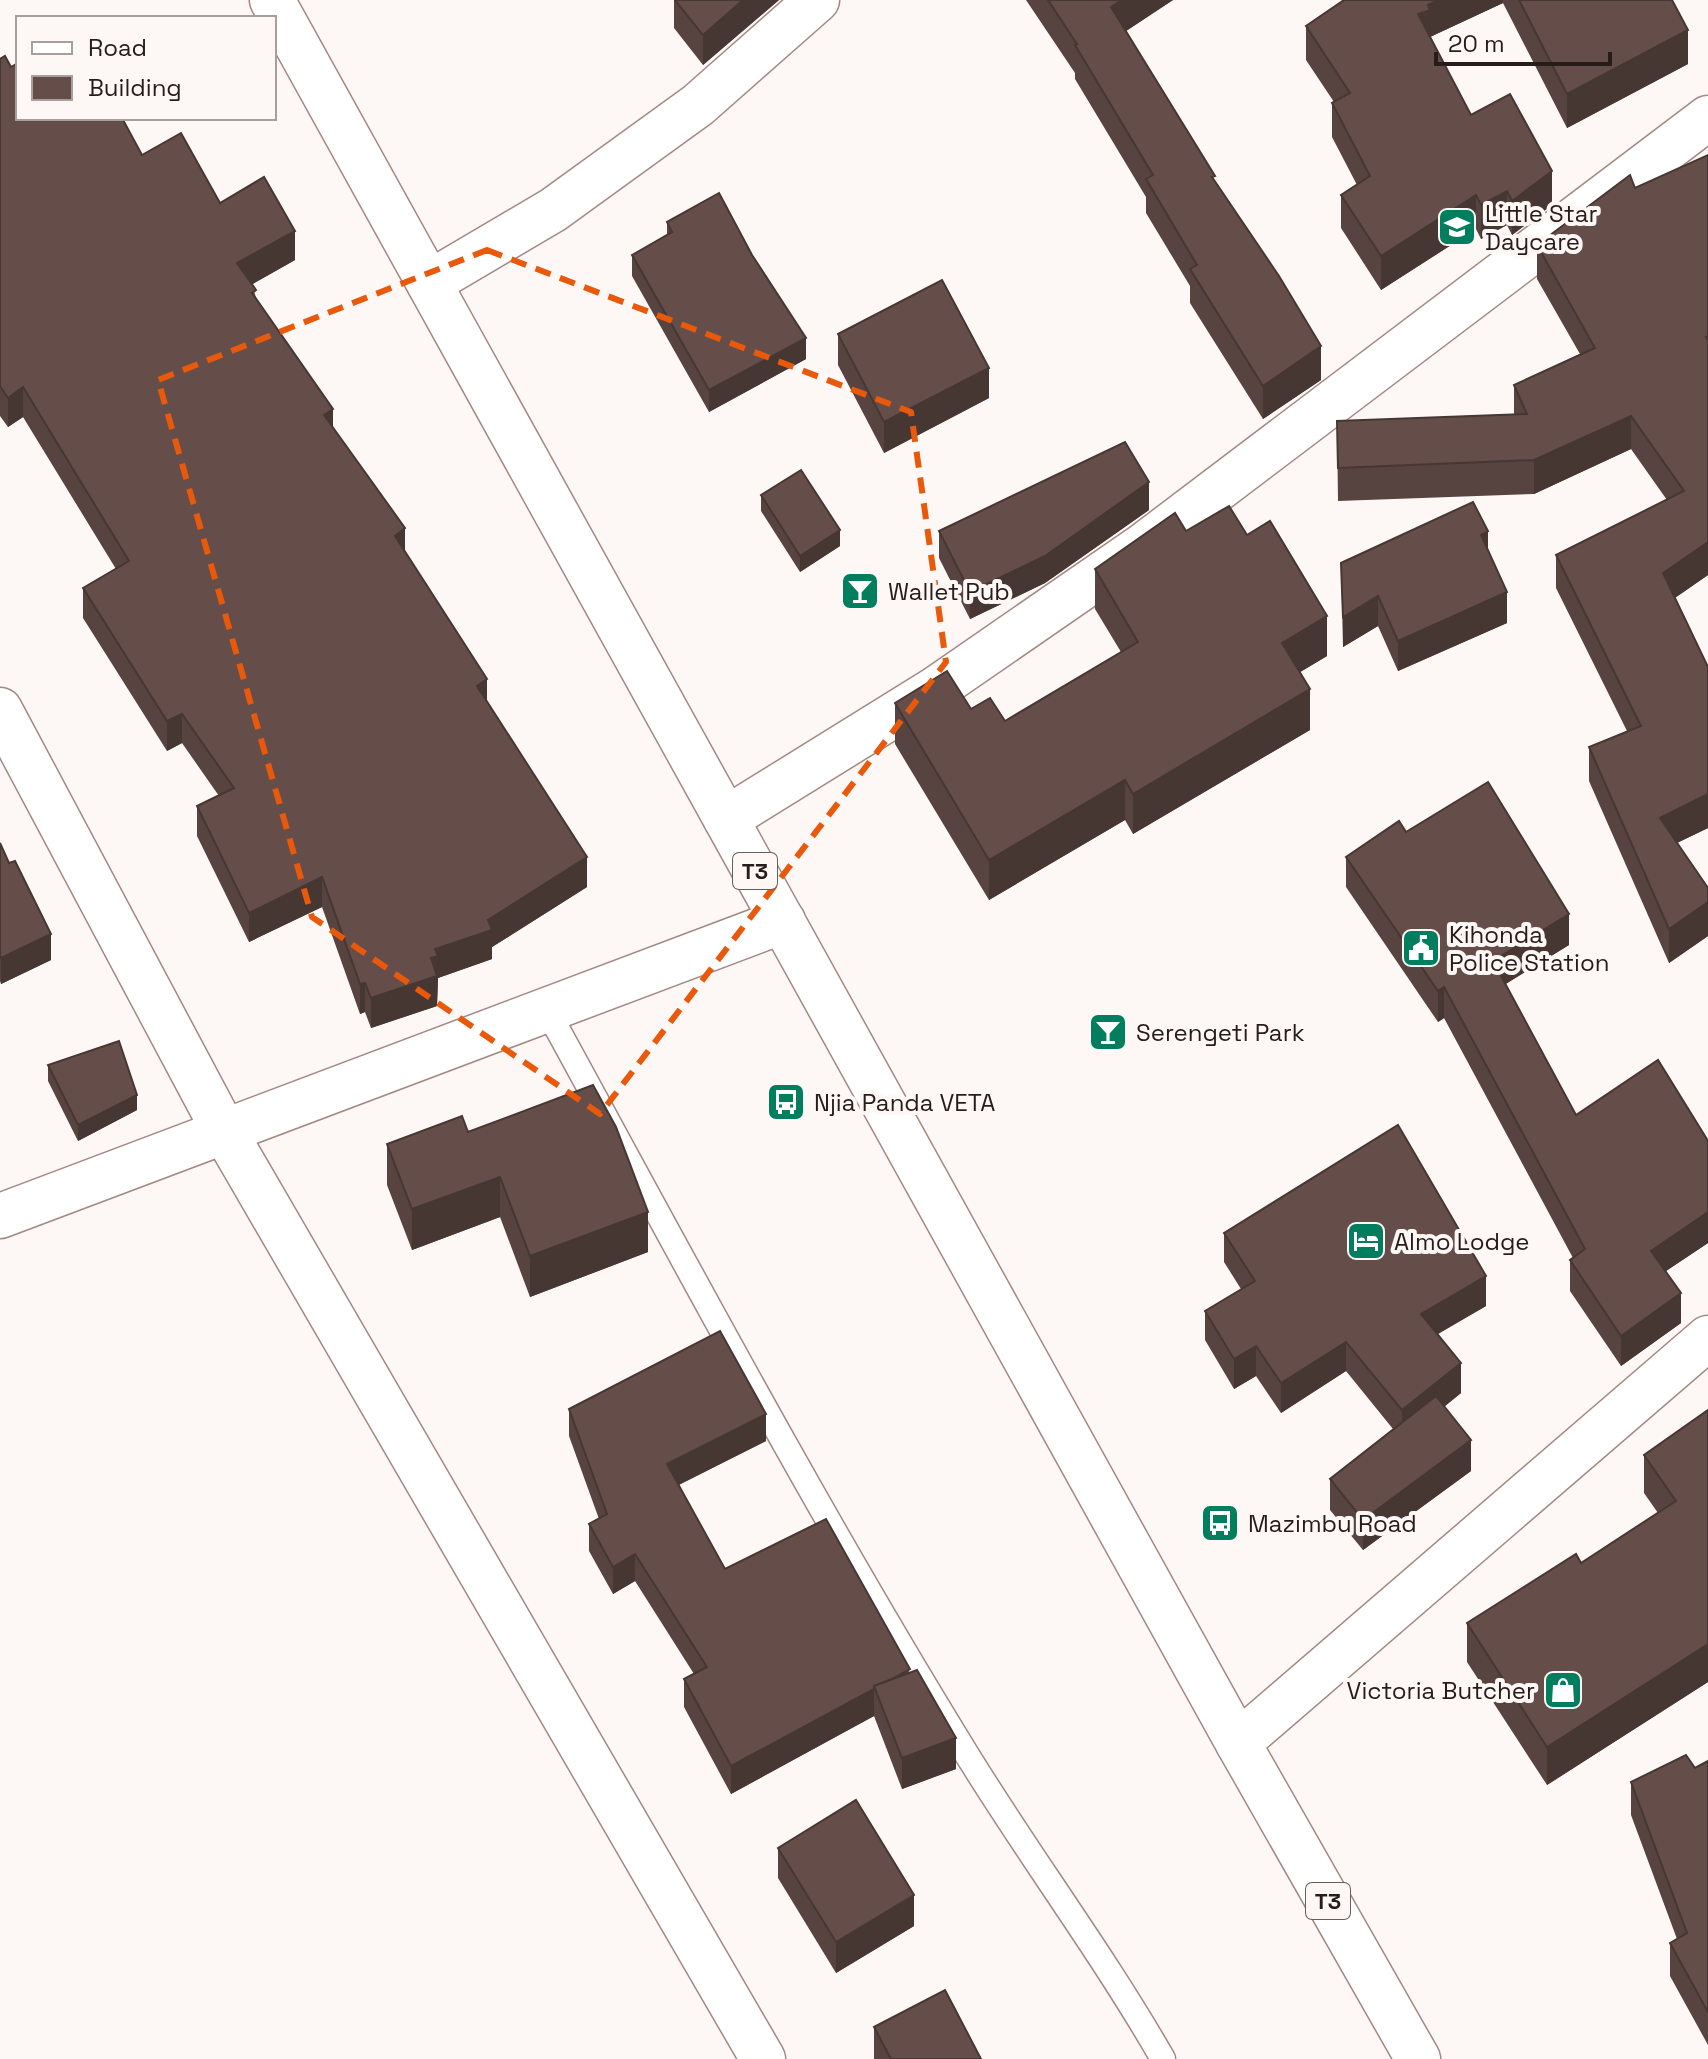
<svg xmlns="http://www.w3.org/2000/svg" width="1708" height="2059" font-family="'Space Grotesk',sans-serif">
  <rect width="100%" height="100%" fill="#fdf7f6"/>
  <g fill="none" stroke-linecap="round" stroke-linejoin="round">
    <defs>
      <path id="lane" d="M547,1010c135,247 267,496 414,735 65,107 140,206 202,314"/>
      <g id="street">
        <path d="M429,283l124,-73 145,-105 119,-105"/>
        <path d="M0,710l223,419 540,930"/>
        <path d="M726,819l208,-129 210,-145 564,-427"/>
        <path d="M0,1216l783,-295"/>
        <path d="M1238,1743l470,-405"/>
      </g>
      <path id="highway" d="M272,0l966,1743 180,316"/>
    </defs>
    <!-- lane casing -->
    <use href="#lane" stroke="#a38983" stroke-width="27"/>
    <!-- street casing -->
    <use href="#street" stroke="#a38983" stroke-width="47"/>
    <!-- highway casing -->
    <use href="#highway" stroke="#a38983" stroke-width="47"/>
    <!-- lane -->
    <use href="#lane" stroke="#fff" stroke-width="24"/>
    <!-- street -->
    <use href="#street" stroke="#fff" stroke-width="44"/>
    <!-- highway -->
    <use href="#highway" stroke="#fff" stroke-width="44"/>
  </g>
  <!-- wall -->
  <g fill="#57433f">
    <path d="M674,0h105l-76,65 -29,-37z"/>
    <path d="M1026,0h147l-47,31 89,151 106,198 -58,39 -73,-116v-17l-44,-73v-16l-71,-118v-6z"/>
    <path d="M1344,0h328l16,64 -121,64 -64,-125 -73,34 41,78 81,90 -40,30 -5,-10 -26,14 -5,-10 -95,61 -40,-62v-33l16,-10 -25,-48v-34l2,-1 -28,-42v-34z"/>
    <path d="M0,59l142,96 78,48 75,57 -43,24 4,14 77,130 72,125 182,334 -95,60v12l-54,19 -1,28 -66,22 -6,-16 -5,2 -38,-107 -73,35 -52,-106v-30l22,-10 -37,-53 -15,8 -84,-133v-30l33,-19 -93,-152 -15,10 -8,-11z"/>
    <path d="M1708,155v420l-33,23 33,69v161l-31,15 31,45v48l-39,27 -80,-182v-34l38,-16 -71,-143v-33l111,-55 -36,-51 -97,45 -196,7 -1,-80 177,-7v-29l66,-31 -43,-75v-34l98,-57z"/>
    <path d="M667,222l139,137 -97,53 -77,-136v-21l35,-20z"/>
    <path d="M838,334l151,64 -105,55 -46,-88z"/>
    <path d="M761,495l79,51 -40,26 -39,-61z"/>
    <path d="M1149,510l-104,73 -75,36 -31,-61v-27z"/>
    <path d="M1186,531l61,4 80,121 -27,16 10,58 -177,104 -8,-14 -136,80 -94,-156v-41l76,6 34,12 116,-69 -26,-43v-40z"/>
    <path d="M1341,563l166,60 -109,48 -20,-45 -35,21z"/>
    <path d="M1406,832l163,113 -64,39 71,131 132,26v102l-42,28 15,52 -60,43 -51,-75v-31l3,-2 -129,-240 -6,4 -92,-135v-30z"/>
    <path d="M0,843l51,117 -50,24 -1,-3z"/>
    <path d="M48,1065l89,45 -59,31 -30,-60z"/>
    <path d="M468,1132l180,120 -118,45 -30,-80 -88,33 -25,-65v-41z"/>
    <path d="M1224,1233l262,73 -49,28 24,59 -17,14 27,64 -108,79 -33,-40v-31l63,-50 -47,-58 -65,42 -25,-37 -22,13 -29,-49v-29l36,-22 -17,-27z"/>
    <path d="M569,1409l197,32 -88,44 47,84 185,103 46,97 -54,20 -28,-73 -143,78 -47,-87v-28l10,-5 -59,-93 -22,13 -24,-43v-27l10,-5 -30,-83z"/>
    <path d="M1708,1410v272l-161,103 -80,-123v-39l114,-60 77,-50 -14,-20v-38z"/>
    <path d="M1708,1761v284l-38,-69v-33l7,-4 -46,-124v-33l64,-14z"/>
    <path d="M778,1848l136,78 -78,47 -58,-95z"/>
    <path d="M874,2027l107,32h-107z"/>
  </g>
  <!-- shaded-wall -->
  <g fill="#473733">
    <path d="M743,0h36l-76,65v-30z"/>
    <path d="M1122,0h51l-62,41v-34z"/>
    <path d="M1438,0h65v3l-73,34 -12,-23 10,-9z"/>
    <path d="M1688,30v34l-121,64v-34z"/>
    <path d="M1552,171v34l-40,30v-34z"/>
    <path d="M1507,191v34l-26,14v-34z"/>
    <path d="M1476,195v34l-95,61v-34z"/>
    <path d="M295,231v29l-58,33v-30z"/>
    <path d="M806,338v21l-97,53v-22z"/>
    <path d="M1321,346v34l-58,39v-33z"/>
    <path d="M989,368v30l-105,55v-31z"/>
    <path d="M23,387v30l-15,10v-29z"/>
    <path d="M333,409v29l-9,-23z"/>
    <path d="M1631,416v33l-97,45v-34z"/>
    <path d="M1149,482v28l-104,73 -75,36v-27z"/>
    <path d="M405,528v30l-10,-22z"/>
    <path d="M840,530v16l-40,26v-16z"/>
    <path d="M1488,531v30l-7,-26z"/>
    <path d="M1708,542v33l-45,31v-33z"/>
    <path d="M1507,592v31l-109,48v-30z"/>
    <path d="M1378,596v30l-35,21v-30z"/>
    <path d="M1327,616v40l-45,27v-40z"/>
    <path d="M487,679v29l-10,-22z"/>
    <path d="M1310,689v41l-177,104v-40z"/>
    <path d="M182,714v29l-15,8v-30z"/>
    <path d="M1125,780v40l-136,80v-40z"/>
    <path d="M1708,794v34l-48,23v-33z"/>
    <path d="M587,857v30l-95,60v12l-54,19 -1,28 -66,22v-30l60,-40 4,-9 53,-29z"/>
    <path d="M322,877v30l-73,35v-29z"/>
    <path d="M1708,902v34l-39,27v-34z"/>
    <path d="M1569,914v31l-76,47v-31z"/>
    <path d="M51,934v26l-50,24v-26z"/>
    <path d="M365,983v29l-5,2v-30z"/>
    <path d="M1444,987v31l-6,4v-31z"/>
    <path d="M137,1095v15l-59,31v-16z"/>
    <path d="M500,1177v40l-88,33v-41z"/>
    <path d="M648,1212v40l-118,45v-41z"/>
    <path d="M1708,1212v31l-57,38v-30z"/>
    <path d="M1486,1276v30l-65,38v-30z"/>
    <path d="M1681,1293v30l-60,43v-30z"/>
    <path d="M1346,1342v29l-65,42v-30z"/>
    <path d="M1256,1346v30l-22,13v-30z"/>
    <path d="M1461,1363v30l-59,47v-30z"/>
    <path d="M766,1414v27l-99,50v-27z"/>
    <path d="M1471,1440v31l-108,79v-30z"/>
    <path d="M635,1554v27l-22,13v-27z"/>
    <path d="M1708,1644v38l-161,103v-38z"/>
    <path d="M874,1689v27l-143,78v-28z"/>
    <path d="M956,1738v31l-54,20v-31z"/>
    <path d="M914,1895v31l-78,47v-31z"/>
  </g>
  <!-- building -->
  <g fill="#654e49" stroke="#473733" stroke-width="2">
    <path d="M675,0h68l-40,35z"/>
    <path d="M1048,0h74l-11,7 104,169 -3,1 67,99 42,70 -58,40 -73,-117 7,-4 -51,-86 7,-4 -78,-130 2,-1z"/>
    <path d="M1344,0h94l-10,5 2,5 -12,4 53,101 39,-21 42,77 -40,30 -5,-10 -26,14 -5,-10 -95,61 -40,-61 29,-19 -38,-73 18,-10 -44,-67z"/>
    <path d="M1519,0h153l16,30 -121,64z"/>
    <path d="M5,56l6,11 7,-4v55h104l20,37 39,-22 39,70 44,-26 31,54 -58,32 19,27 -4,3 81,116 -9,6 81,113 -10,8 92,143 -10,7 110,171 -99,63 4,10 -57,19 3,7 -7,2 6,18 -66,22 -6,-15 -5,1 -38,-107 -73,36 -52,-107 37,-18 -52,-74 -15,7 -84,-133 46,-27 -106,-174 -15,11 -8,-12v-327z"/>
    <path d="M1708,155v181l-2,1 2,3v202l-45,31 45,94v127l-48,24 48,70v14l-39,27 -80,-182 52,-21 -85,-171 128,-64 -53,-75 -97,44 -196,8 -1,-47 190,-7 -13,-29 81,-37 -58,-103 93,-70 5,13z"/>
    <path d="M719,193l33,62 54,83 -97,52 -77,-135 40,-23 -5,-10z"/>
    <path d="M942,280l47,88 -105,54 -46,-88z"/>
    <path d="M1125,442l24,40 -104,74 -75,36 -31,-61z"/>
    <path d="M801,470l39,60 -40,26 -39,-61z"/>
    <path d="M1473,502l15,29 -7,4 26,57 -109,49 -20,-45 -35,21 -2,-54z"/>
    <path d="M1229,506l18,29 23,-14 57,95 -45,27 28,46 -177,105 -8,-14 -136,80 -94,-157 52,-32 24,38 19,-11 15,23 133,-79 -43,-73 80,-56 11,18z"/>
    <path d="M1488,782l81,132 -76,47 83,154 82,-55 50,81v71l-57,39 30,42 -60,43 -51,-76 15,-11 -141,-262 -6,4 -92,-134 53,-36 7,11z"/>
    <path d="M0,843l9,20 6,-2 36,73 -50,24 -1,-3z"/>
    <path d="M119,1041l18,54 -59,30 -30,-60z"/>
    <path d="M593,1085l23,42 32,85 -118,44 -30,-79 -88,32 -25,-65 75,-28 6,16z"/>
    <path d="M1398,1125l88,151 -65,38 40,49 -59,47 -56,-68 -65,41 -25,-37 -22,13 -29,-48 50,-30 -31,-48z"/>
    <path d="M720,1331l46,83 -99,50 58,105 101,-50 84,150 -18,10 -18,7v3l-143,77 -47,-87 23,-12 -72,-113 -22,13 -24,-43 18,-10 -38,-105z"/>
    <path d="M1436,1396l35,44 -108,80 -33,-41z"/>
    <path d="M1708,1410v234l-161,103 -80,-124 109,-69 5,9 95,-62 -32,-46z"/>
    <path d="M917,1670l39,68 -54,20 -28,-72z"/>
    <path d="M1686,1755l9,13 13,-7v251l-38,-69 17,-10 -56,-151z"/>
    <path d="M856,1800l58,95 -78,47 -58,-94z"/>
    <path d="M945,1990l36,69h-90l-17,-32z"/>
  </g>
  <!-- marked area -->
  <path fill="none" stroke="#e8590c" stroke-width="6" stroke-dasharray="16 10" stroke-linejoin="round" d="M487,250l424,162 35,250 -346,452 -288,-197 -154,-537z"/>
  <!-- icons -->
  <defs>
    <symbol id="school-square" viewBox="-11 -11 22 22"><rect x="-9" y="-9" width="18" height="18" rx="4" fill="#007e5e" stroke="#fdf7f6"/><path d="M0-5L7-2L0 1L-7-2ZM-4 1L0 2.5L4 1V4Q0 6-4 4Z" fill="#fff"/></symbol>
    <symbol id="bar-square" viewBox="-11 -11 22 22"><rect x="-9" y="-9" width="18" height="18" rx="4" fill="#007e5e" stroke="#fdf7f6"/><path d="M-6-5H6L.8 .8V4.5H3.5V6h-7V4.5H-.8V.8Z" fill="#fff"/></symbol>
    <symbol id="civic-square" viewBox="-11 -11 22 22"><rect x="-9" y="-9" width="18" height="18" rx="4" fill="#007e5e" stroke="#fdf7f6"/><path d="M-.6-6.5H3V-4.5H.6V-3L4-1V1h2V6H-6V1h2V-1L-.6-3ZM-1.2 2.5V6h2.4V2.5Z" fill="#fff"/></symbol>
    <symbol id="bus-square" viewBox="-11 -11 22 22"><rect x="-9" y="-9" width="18" height="18" rx="4" fill="#007e5e" stroke="#fdf7f6"/><path d="M-5-6H5V4H4V6H2V4H-2V6H-4V4H-5ZM-3.5-4V0h7V-4ZM-3.5 1.2v1.5H-2V1.2ZM2 1.2v1.5H3.5V1.2Z" fill="#fff"/></symbol>
    <symbol id="hotel-square" viewBox="-11 -11 22 22"><rect x="-9" y="-9" width="18" height="18" rx="4" fill="#007e5e" stroke="#fdf7f6"/><path d="M-6-4.5h1.5V1H6V5H4.5V3h-9V5H-6ZM-4 0a1.8 1.8 0 1 1 3.6 0ZM.5 0V-2.5h3Q6-2.5 6 0Z" fill="#fff"/></symbol>
    <symbol id="shop-square" viewBox="-11 -11 22 22"><rect x="-9" y="-9" width="18" height="18" rx="4" fill="#007e5e" stroke="#fdf7f6"/><path d="M-5-2.5h2.3a2.7 3.5 0 0 1 5.4 0H5L5.5 6h-11ZM-1.5-2.5h3a1.5 2.3 0 0 0-3 0Z" fill="#fff"/></symbol>
  </defs>
  <g fill-rule="evenodd">
    <use href="#school-square" x="1435" y="205" width="44" height="44"/>
    <use href="#bar-square" x="838" y="569" width="44" height="44"/>
    <use href="#civic-square" x="1399" y="926" width="44" height="44"/>
    <use href="#bar-square" x="1086" y="1010" width="44" height="44"/>
    <use href="#bus-square" x="764" y="1080" width="44" height="44"/>
    <use href="#hotel-square" x="1344" y="1219" width="44" height="44"/>
    <use href="#bus-square" x="1198" y="1501" width="44" height="44"/>
    <use href="#shop-square" x="1541" y="1668" width="44" height="44"/>
  </g>
  <g text-anchor="middle" dominant-baseline="central" stroke-width="8" stroke-linejoin="round" paint-order="stroke">
    <!-- shield labels -->
    <g fill="#fdf7f6" stroke="#665e5c" stroke-width="2">
      <rect x="733" y="853" width="44" height="36" rx="6"/>
      <rect x="1306" y="1883" width="44" height="36" rx="6"/>
    </g>
    <g font-size="22" font-weight="bold" fill="#261c1a">
      <text x="755" y="871">T3</text>
      <text x="1328" y="1901">T3</text>
    </g>
    <!-- poi labels -->
    <g font-size="24" fill="#261c1a" stroke="#fdf7f6" text-anchor="start">
      <text x="1485" y="213">Little Star<tspan x="1485" dy="28">Daycare</tspan></text>
      <text x="888" y="591">Wallet Pub</text>
      <text x="1449" y="934">Kihonda<tspan x="1449" dy="28">Police Station</tspan></text>
      <text x="1136" y="1032">Serengeti Park</text>
      <text x="814" y="1102">Njia Panda VETA</text>
      <text x="1394" y="1241">Almo Lodge</text>
      <text x="1248" y="1523">Mazimbu Road</text>
      <text x="1535" y="1690" text-anchor="end">Victoria Butcher</text>
    </g>
  </g>
  <!-- legend -->
  <rect x="16" y="16" width="260" height="104" fill="#fdf7f6" stroke="#a79f9e" stroke-width="2"/>
  <rect x="32" y="42" width="40" height="12" fill="#ffffff" stroke="#a79f9e" stroke-width="2"/>
  <text x="88" y="56" font-size="24" fill="#261c1a">Road</text>
  <rect x="32" y="76" width="40" height="24" fill="#654e49" stroke="#a79f9e" stroke-width="2"/>
  <text x="88" y="96" font-size="24" fill="#261c1a">Building</text>
  <!-- scale -->
  <path d="M1436 52v12h174v-12" fill="none" stroke="#261c1a" stroke-width="4"/>
  <text x="1448" y="52" font-size="24" fill="#261c1a" stroke="#fdf7f6" stroke-width="6" paint-order="stroke">20 m</text>
</svg>
